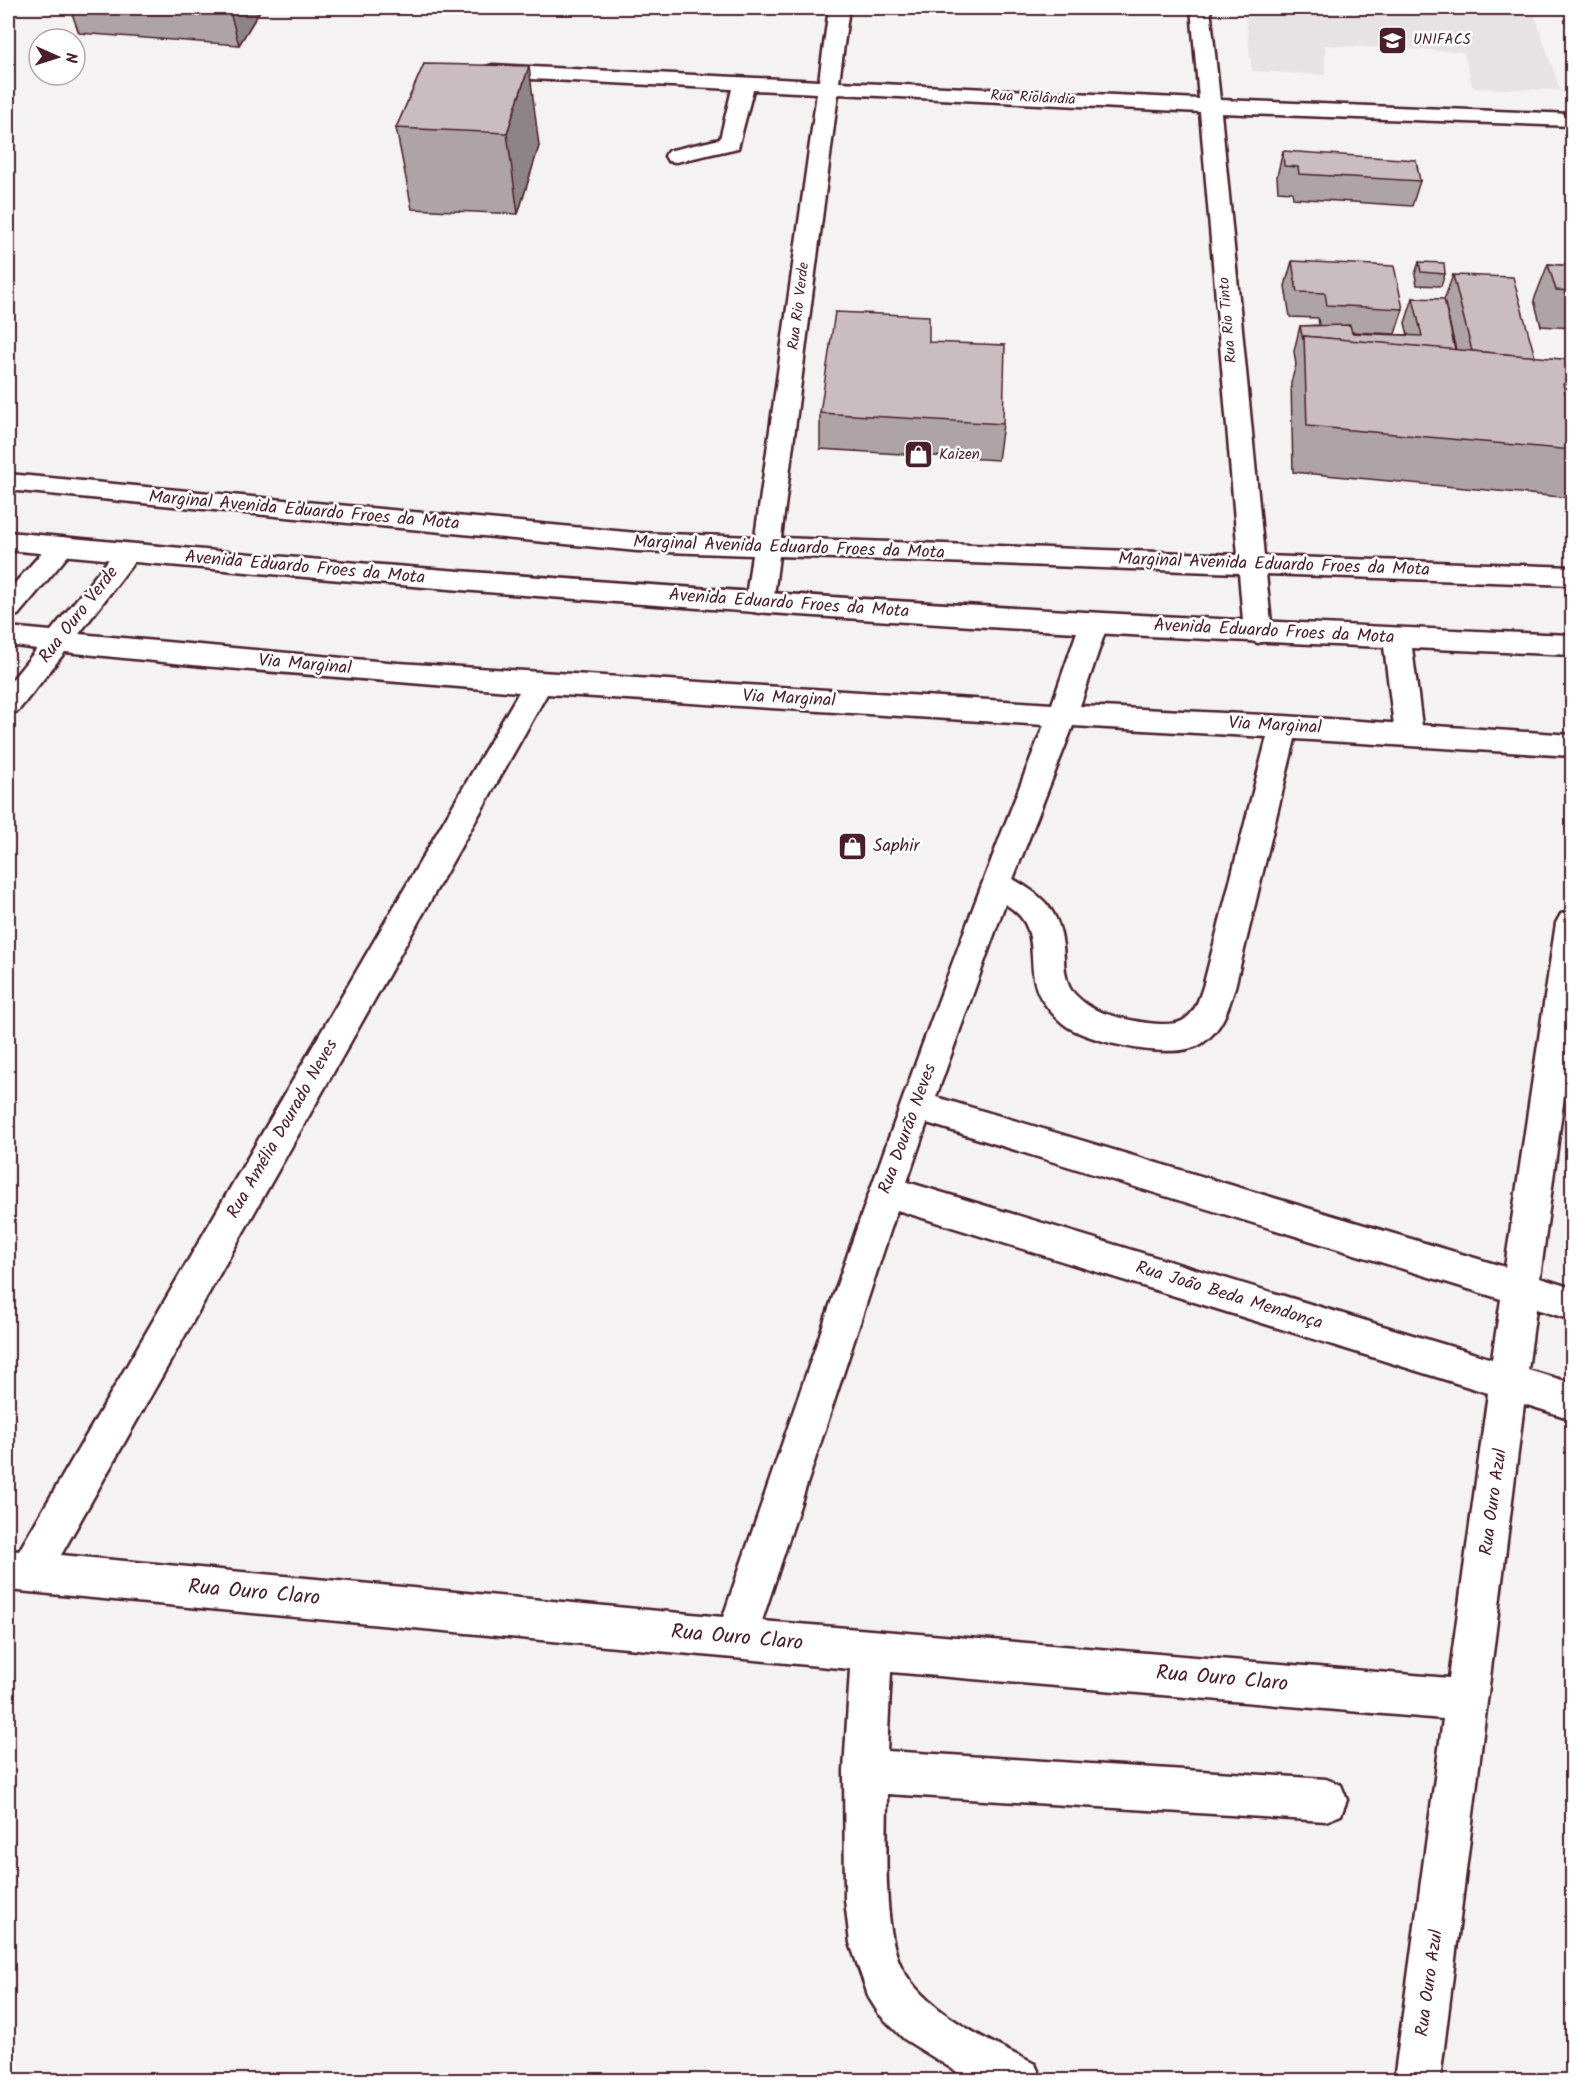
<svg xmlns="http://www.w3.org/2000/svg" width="1580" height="2088" font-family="Kalam,sans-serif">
  <rect width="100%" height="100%" fill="#f4f2f2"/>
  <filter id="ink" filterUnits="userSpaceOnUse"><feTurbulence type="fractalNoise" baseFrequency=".0167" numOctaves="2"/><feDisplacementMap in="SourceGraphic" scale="12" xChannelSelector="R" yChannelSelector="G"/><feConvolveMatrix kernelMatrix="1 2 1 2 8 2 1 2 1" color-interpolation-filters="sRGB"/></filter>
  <g filter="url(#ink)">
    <!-- built -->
    <path fill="#e7e2e3" d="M1245,8h214l74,2 27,80 -87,-2 -9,-36 -139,-7v30l-73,-4z"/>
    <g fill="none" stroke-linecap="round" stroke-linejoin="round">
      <defs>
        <g id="minor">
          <path d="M829,8h20l-10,74 360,17 -8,-91h19l10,92 352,14v12l-351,-13 43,443 308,11v18l-306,-11 6,59 -4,7 -10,3 -10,-3 -4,-7 -5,-60 -460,-17 -6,48 -4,7 -10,2 -10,-2 -4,-7 7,-49 -115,-4 -629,-61v-16l629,59 118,4 62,-444 -64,-3 -15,58 -62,14 -8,-1 -3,-5 3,-5 52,-12 12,-50 -239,-12 -7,-2 -3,-4 3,-4 7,-2 326,16zM838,94l362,18 38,443 -457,-17z"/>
          <path d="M62,537l9,3 4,6 -4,6 -53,63 -10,2v-26l45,-51z"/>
          <path d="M127,545l9,3 4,6 -61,80 319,29 654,41 28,-81 4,-7 10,-3 10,3 4,7 -28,83 204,10 288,19v21l-277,-17 -60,248c-7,23 -13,43 -34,57 -28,17 -107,-1 -133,-17 -8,-5 -18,-16 -23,-23 -26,-34 4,-75 -40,-100l-69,193 569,170 51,-344 5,-9 11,-3v124l-32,243 32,10v32l-36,-11 -8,61 44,13v36l-48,-15 -84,676h-46l49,-361 -552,-47 -4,79 439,28 15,6 6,15 -6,15 -15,6 -439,-27c0,44 -5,133 14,172 22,45 91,77 134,98l7,16h-72l-66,-41 -25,-25 -10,-16 -19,-55 -5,-43 -1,-129 6,-102 -842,-79v-40l11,1 500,-859 -316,-26 -138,-14 -47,59 -10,3v-29l29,-36 -29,-4v-18l43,4 67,-83zM547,694l497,31c-117,293 -219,593 -321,892l-662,-62zM1073,726l194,11 -64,250c-5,14 -8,27 -21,34 -17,9 -74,-4 -90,-13 -7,-4 -16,-12 -21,-18 -5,-8 -7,-22 -7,-31 -2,-43 -14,-59 -51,-80zM927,1123l574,176 -9,60 -585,-177zM897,1210l591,183 -39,285 -687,-57z"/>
        </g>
        <path id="highway" d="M8,532c520,50 1042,82 1564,103v20l-160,-7 11,86 -4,7 -10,4 -10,-4 -4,-7 -11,-87c-459,-19 -918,-53 -1376,-97z"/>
      </defs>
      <!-- minor casing -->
      <use href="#minor" stroke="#4a1f2b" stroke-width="5"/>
      <!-- highway casing -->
      <use href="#highway" stroke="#4a1f2b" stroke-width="5"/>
      <!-- minor -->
      <use href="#minor" fill="#fff" fill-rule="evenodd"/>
      <!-- highway -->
      <use href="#highway" fill="#fff" fill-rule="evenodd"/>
    </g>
    <!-- wall -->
    <g fill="#aea3a6" stroke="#4a1f2b" stroke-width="1.5">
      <path d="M70,8h190l1,1 -22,36 -160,-12z"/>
      <path d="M424,64l115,82 -21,68 -106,-5 -16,-81z"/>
      <path d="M1283,151l137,30 -8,25 -119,-8 -1,-6 -14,-1 -1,-15z"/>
      <path d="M1292,261l111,48 -8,25 -43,-2v1l56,2 -3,-12 8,-25 42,52h1l-12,-50 9,-25 82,82 37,3v138l-279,-26 -2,-90 5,-17 -2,-14 6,-25 19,-1 -1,-7 -28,-1 -5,-31z"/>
      <path d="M1419,262l26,12 -4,12 -24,-1 -2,-11z"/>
      <path d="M1548,264l24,2v62l-31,-2 -7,-26z"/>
      <path d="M929,342l74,82 -5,36 -178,-11v-36z"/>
    </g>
    <!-- shaded-wall -->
    <g fill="#8d8487" stroke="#4a1f2b" stroke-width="1.5">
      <path d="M229,8h31l1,1 -22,36z"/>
      <path d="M529,66l10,80 -21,68 -11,-81z"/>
    </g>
    <!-- building -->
    <g fill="#cabdc1" stroke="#4a1f2b" stroke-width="1.5">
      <path d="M424,64l105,2 -22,67 -111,-5z"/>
      <path d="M1283,151l133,9 4,21 -121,-7 -1,-7 -14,-1z"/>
      <path d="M1292,261l102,5 9,43 -76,-4 -2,-12 -28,-1z"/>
      <path d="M1419,262l25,1 1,11 -24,-2z"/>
      <path d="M1548,264l24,2v25l-16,-1z"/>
      <path d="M1453,275l60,2 22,80 -63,-6z"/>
      <path d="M1413,298l31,1 11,51 -151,-14 -1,4 -3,-14 50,-1 2,8 70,3z"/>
      <path d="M835,312l94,4v26l76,3 -2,79 -183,-11z"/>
      <path d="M1304,336l268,24v25l-9,-1 4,17h5v49l-265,-24z"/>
    </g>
  </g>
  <!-- icons -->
  <defs>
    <symbol id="university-square" viewBox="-11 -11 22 22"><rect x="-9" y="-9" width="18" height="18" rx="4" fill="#4a1f2b" stroke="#fff"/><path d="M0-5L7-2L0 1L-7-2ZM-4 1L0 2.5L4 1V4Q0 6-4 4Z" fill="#fff"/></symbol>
    <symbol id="shop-square" viewBox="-11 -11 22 22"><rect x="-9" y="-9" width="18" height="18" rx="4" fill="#4a1f2b" stroke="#fff"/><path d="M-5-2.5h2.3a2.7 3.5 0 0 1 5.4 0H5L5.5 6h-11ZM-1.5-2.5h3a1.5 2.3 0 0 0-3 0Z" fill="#fff"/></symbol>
  </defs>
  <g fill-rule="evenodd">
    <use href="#university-square" x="1376" y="24" width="33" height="33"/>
    <use href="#shop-square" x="902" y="438" width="33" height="33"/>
    <use href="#shop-square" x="836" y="830" width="33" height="33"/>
  </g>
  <g text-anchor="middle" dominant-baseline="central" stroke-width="5" stroke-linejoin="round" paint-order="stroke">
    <!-- far-poi labels -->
    <g font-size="15" fill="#4a1f2b" stroke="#fff" text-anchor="start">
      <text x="1413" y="40">UNIFACS</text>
      <text x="939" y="455">Kaizen</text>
    </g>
    <!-- far-street labels -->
    <g font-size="15" fill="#4a1f2b" stroke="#fff">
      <text transform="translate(1033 98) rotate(3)">Rua Riolândia</text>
      <text transform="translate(799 306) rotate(-83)">Rua Rio Verde</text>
      <text transform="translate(1228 320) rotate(-95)">Rua Rio Tinto</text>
    </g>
    <!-- street labels -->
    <g font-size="18" fill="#4a1f2b" stroke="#fff">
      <text transform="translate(304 511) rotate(5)">Marginal Avenida Eduardo Froes da Mota</text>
      <text transform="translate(789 548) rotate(2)">Marginal Avenida Eduardo Froes da Mota</text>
      <text transform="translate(1274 565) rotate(2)">Marginal Avenida Eduardo Froes da Mota</text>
      <text transform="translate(305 568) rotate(5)">Avenida Eduardo Froes da Mota</text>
      <text transform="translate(789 604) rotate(4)">Avenida Eduardo Froes da Mota</text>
      <text transform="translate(79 615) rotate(-52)">Rua Ouro Verde</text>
      <text transform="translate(1274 632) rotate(3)">Avenida Eduardo Froes da Mota</text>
      <text transform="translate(305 665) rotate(5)">Via Marginal</text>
      <text transform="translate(789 699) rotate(3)">Via Marginal</text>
      <text transform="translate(1275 726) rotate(3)">Via Marginal</text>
      <text transform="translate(283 1129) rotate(-60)">Rua Amélia Dourado Neves</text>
      <text transform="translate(908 1129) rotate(-70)">Rua Dourão Neves</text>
      <text transform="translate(1229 1296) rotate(17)">Rua João Beda Mendonça</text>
      <text transform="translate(1494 1502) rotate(-82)">Rua Ouro Azul</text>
      <text transform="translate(1430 1983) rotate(-82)">Rua Ouro Azul</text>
    </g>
    <!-- poi labels -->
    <g font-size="18" fill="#4a1f2b" stroke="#fff" text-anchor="start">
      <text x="873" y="846">Saphir</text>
    </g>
    <!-- near-street labels -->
    <g font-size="21" fill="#4a1f2b" stroke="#fff">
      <text transform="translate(254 1593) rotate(5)">Rua Ouro Claro</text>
      <text transform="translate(737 1638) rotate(5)">Rua Ouro Claro</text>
      <text transform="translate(1222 1679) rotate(5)">Rua Ouro Claro</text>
    </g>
  </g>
  <!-- margin -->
  <rect width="1580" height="2088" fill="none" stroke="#fff" stroke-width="30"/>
  <rect x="15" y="15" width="1550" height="2058" fill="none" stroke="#4a1f2b" stroke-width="2" filter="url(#ink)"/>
  <!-- north arrow -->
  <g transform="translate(57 57) rotate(93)"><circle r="28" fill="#ffffff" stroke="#b7a5aa" stroke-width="1.5"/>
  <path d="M0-4.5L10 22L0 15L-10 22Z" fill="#4a1f2b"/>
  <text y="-9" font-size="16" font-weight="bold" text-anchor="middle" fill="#4a1f2b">N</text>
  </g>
</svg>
